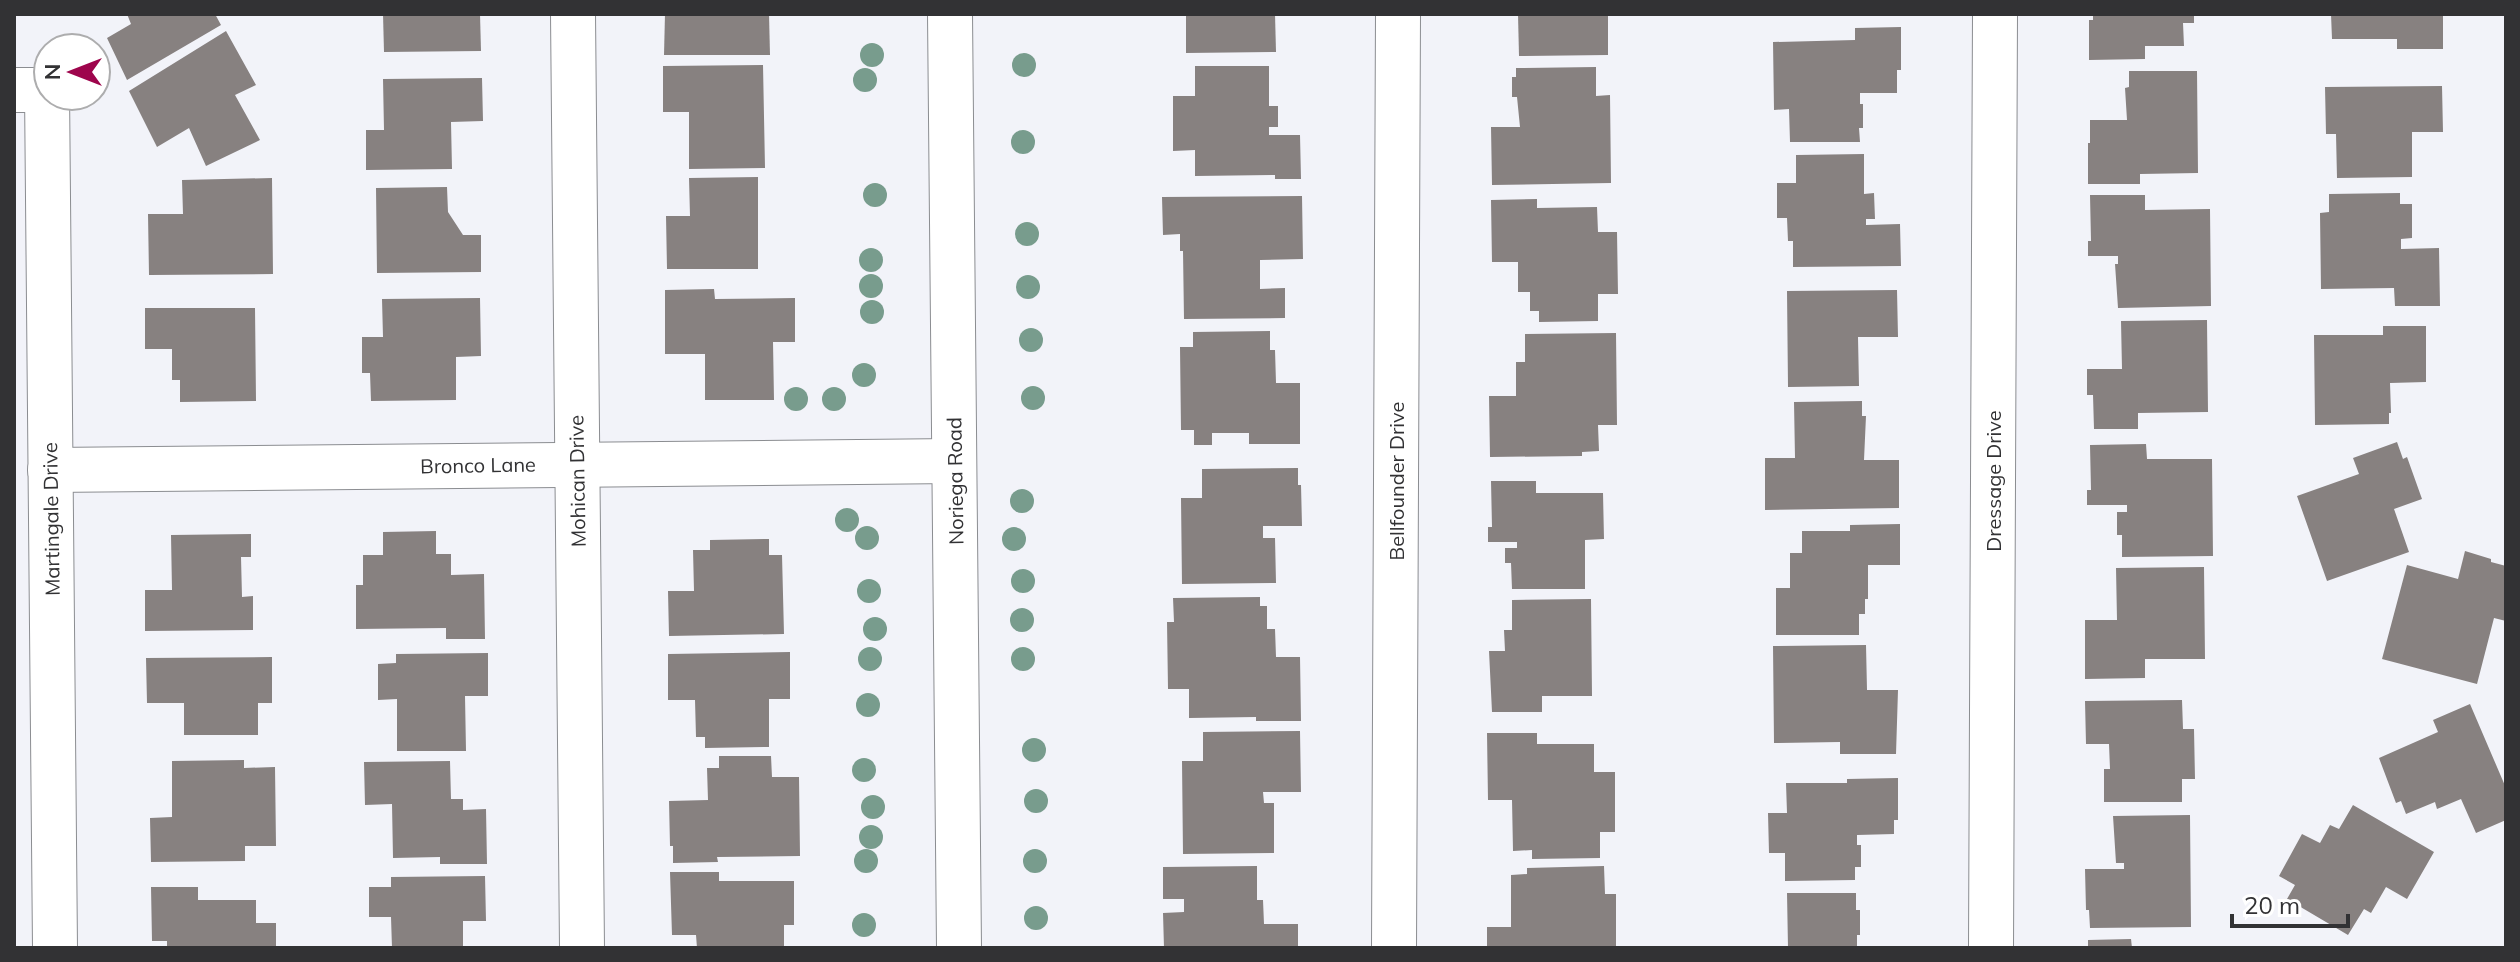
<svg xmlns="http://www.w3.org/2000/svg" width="2520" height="962" font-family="Mulish,sans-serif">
  <rect width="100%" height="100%" fill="#f2f3f9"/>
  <!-- building -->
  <g fill="#878180">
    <path d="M127,14h88l6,11 -94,55 -20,-42 24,-14z"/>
    <path d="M383,14h97l1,37 -97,1z"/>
    <path d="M665,14h104l1,41h-106z"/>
    <path d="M1186,14h89l1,38 -90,1z"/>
    <path d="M1518,14h90v41l-89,1z"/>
    <path d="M2093,14h101v9h-11l1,23h-39v13l-56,1v-40h4z"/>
    <path d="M2331,14h112v35h-46v-10h-65z"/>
    <path d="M1901,27v43h-4v23h-37v11h3v24h-4l1,14h-70l-1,-33 -15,1 -1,-68 82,-2v-12z"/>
    <path d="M226,31l30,54 -21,10 25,45 -54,26 -17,-38 -32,19 -28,-56z"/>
    <path d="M763,65l2,103 -76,1v-57h-26v-46z"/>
    <path d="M1195,66h74v40h9v21h-9v8h31l1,44h-26v-4l-80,1v-26l-22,1v-55h22z"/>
    <path d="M1596,67v29l14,-1 1,88 -119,2 -1,-58h29l-3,-30h-5v-20h4v-9z"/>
    <path d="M2129,71h68l1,102 -58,1v10h-52v-41h2v-23h37l-2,-32 4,-1z"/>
    <path d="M482,78l1,43 -32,1 1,47 -86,1v-40h18l-1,-51z"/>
    <path d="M2442,86l1,46h-31v45l-75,1 -1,-44h-10l-1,-47z"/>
    <path d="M1864,154v40l10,-1 1,26h-9v6l34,-1 1,42 -108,1v-26h-5l-1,-23h-10v-35h19v-28z"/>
    <path d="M758,177v92h-91l-1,-53h24l-1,-38z"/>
    <path d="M272,178l1,96 -124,1 -1,-61h35l-1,-34z"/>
    <path d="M447,187l1,25 15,23h18v37l-104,1 -1,-85z"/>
    <path d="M2400,193v11h12v34l-11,1v10l38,-1 1,58h-45l-1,-18 -73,1 -1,-76 9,-1v-18z"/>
    <path d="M2090,195h55v15l65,-1 1,97 -93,2 -3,-44h3v-8h-30v-15h3z"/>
    <path d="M1302,196l1,63 -43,1v29l25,-1v30l-101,1 -1,-68h-3v-17l-17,1 -1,-38z"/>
    <path d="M1537,199v9l60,-1 1,25h19l1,62h-20v27l-59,1v-11h-9v-19h-12v-30h-26l-1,-62z"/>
    <path d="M714,289l1,10 80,-1v44h-22l1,58h-69v-46h-40v-64z"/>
    <path d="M1897,290l1,47h-40l1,49 -71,1 -1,-96z"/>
    <path d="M480,298l1,58 -25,1v43l-85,1 -1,-28h-8v-36h21l-1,-38z"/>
    <path d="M145,308h110l1,93 -76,1v-22h-8v-31h-27z"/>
    <path d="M2207,320l1,92 -70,1v16h-44l-1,-34h-6v-26h35l-1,-48z"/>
    <path d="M2383,326h43v56l-36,1 1,30h-2v11l-74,1 -1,-90h69z"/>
    <path d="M1270,331v19h5l1,33h24v61h-51v-11h-37v12h-18v-15h-13l-1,-83h13v-15z"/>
    <path d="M1616,333l1,92h-19l1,26 -17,1v4l-92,1 -1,-61h27v-34h9v-28z"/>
    <path d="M1862,401v15h4l-2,44h35v48l-134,2v-52h30l-1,-56z"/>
    <path d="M2397,442l6,17 4,-2 15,42 -28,10 15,43 -82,29 -30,-85 62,-22 -6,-16z"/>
    <path d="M2146,444l1,15h65l1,97 -91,1v-22h-5v-23h10v-7h-40v-15h4l-1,-45z"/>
    <path d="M1298,468v17h3l1,41h-39v12h12l1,45 -94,1 -1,-86h21v-29z"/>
    <path d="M1491,481h45v12h67l1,46 -19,1v49h-73l-1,-26h-6v-15h12v-6h-29v-15h4z"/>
    <path d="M1900,524v41h-32v34h-3v15h-6v21h-83v-47h14v-35h12v-22h48v-6z"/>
    <path d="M436,531v23h15v21l33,-1 1,65h-39v-11l-90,1v-44h7v-30h20v-23z"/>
    <path d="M251,534v23h-10l1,40 11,-1v34l-108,1v-41h27l-1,-55z"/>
    <path d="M769,539v16h13l2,79 -115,2 -1,-45h26l-1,-41h17v-10z"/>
    <path d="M2465,551l26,8v3l15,4v55l-12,-3 -17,66 -95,-25 25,-94 51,14z"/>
    <path d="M2204,567l1,92h-60v19l-60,1v-59h32l-1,-52z"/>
    <path d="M1260,597v9h7v23h8l1,28h24l1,64h-45v-4l-67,1v-29h-21l-1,-67h7l-1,-24z"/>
    <path d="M1591,599l1,97h-50v16h-50l-3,-61h16l-1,-21h8v-30z"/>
    <path d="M1866,645l1,45h31l-2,64h-56v-12l-66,1 -1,-97z"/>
    <path d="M790,652v47h-21v48l-64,1v-11h-9l-1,-37h-27v-46z"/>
    <path d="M488,653v43h-23l1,55h-69v-52l-19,1v-36l18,-1v-9z"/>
    <path d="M272,657v46h-14v32h-74v-32h-37l-1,-45z"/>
    <path d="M2182,700l1,29h11l1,50h-13v23h-78v-33h6l-1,-25h-23l-1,-43z"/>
    <path d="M2470,704l36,84v32l-30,13 -15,-34 -24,10 -2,-7 -29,12 -5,-13 -5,2 -17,-45 59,-26 -5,-12z"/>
    <path d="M1300,731l1,61h-38l1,11h10v50l-91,1 -1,-93h21v-29z"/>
    <path d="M1487,733h50v11h57v28h21v60h-15v26l-68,1v-9l-19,1 -1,-51h-24z"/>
    <path d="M719,756h52l1,21h27l1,79 -83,1 1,5 -45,1v-17h-3l-1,-45 39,-1 -1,-32h12z"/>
    <path d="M244,760v8l31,-1 1,79h-31v15l-94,1 -1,-44 22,-1v-56z"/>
    <path d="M450,761l1,38h12v11l23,-1 1,55h-47v-7l-47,1 -1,-54 -27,1 -1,-43z"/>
    <path d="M1898,778v42h-4v14l-37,1v10h4v22h-6v13l-70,1v-28h-16l-1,-40h19l-1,-30h61v-4z"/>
    <path d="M2353,805l81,47 -27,47 -21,-12 -15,26 -7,-4 -16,26 -61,-36 8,-14 -16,-9 23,-42 18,9 10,-18 9,4z"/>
    <path d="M2190,815l1,112 -101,1 -1,-18h-3l-1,-41h39v-6h-8l-3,-47z"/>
    <path d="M1257,866v34h6l1,24h34v24h-134l-1,-35 21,-1v-13h-21v-32z"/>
    <path d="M1604,866l1,28h11v54h-129v-21h24v-52l16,-1v-6z"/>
    <path d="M670,872h49v9h75v44h-10v23h-87l-1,-13h-24z"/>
    <path d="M485,876l1,45h-23v27h-71l-1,-31h-22v-30h22v-10z"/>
    <path d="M151,887h47v13h58v23h20v25h-109v-7h-15z"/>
    <path d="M1787,893h69v17h4v25h-3v13h-69z"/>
    <path d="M2131,939l1,9h-44v-8z"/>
  </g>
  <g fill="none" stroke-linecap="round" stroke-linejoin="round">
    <defs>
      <g id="minor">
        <path d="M573,14l9,934"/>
        <path d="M950,14l9,934"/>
        <path d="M14,90h33l8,858"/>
        <path d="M50,470l904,-9"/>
        <path d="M1394,948l4,-934"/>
        <path d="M1991,948l4,-934"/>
      </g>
    </defs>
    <!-- minor casing -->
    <use href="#minor" stroke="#8b8d91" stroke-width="46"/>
    <!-- minor -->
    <use href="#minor" stroke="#fff" stroke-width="44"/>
  </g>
  <!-- trees -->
  <g fill="#789c8d">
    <circle cx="872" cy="55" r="12"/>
    <circle cx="1024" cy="65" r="12"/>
    <circle cx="865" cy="80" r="12"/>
    <circle cx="1023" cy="142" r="12"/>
    <circle cx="875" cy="195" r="12"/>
    <circle cx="1027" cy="234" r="12"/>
    <circle cx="871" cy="260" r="12"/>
    <circle cx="871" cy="286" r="12"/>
    <circle cx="1028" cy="287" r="12"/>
    <circle cx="872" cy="312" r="12"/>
    <circle cx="1031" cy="340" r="12"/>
    <circle cx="864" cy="375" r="12"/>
    <circle cx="1033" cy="398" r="12"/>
    <circle cx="796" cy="399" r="12"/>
    <circle cx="834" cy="399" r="12"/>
    <circle cx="1022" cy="501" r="12"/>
    <circle cx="847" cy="520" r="12"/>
    <circle cx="867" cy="538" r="12"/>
    <circle cx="1014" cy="539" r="12"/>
    <circle cx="1023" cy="581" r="12"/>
    <circle cx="869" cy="591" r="12"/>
    <circle cx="1022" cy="620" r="12"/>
    <circle cx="875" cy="629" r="12"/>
    <circle cx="870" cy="659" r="12"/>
    <circle cx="1023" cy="659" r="12"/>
    <circle cx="868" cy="705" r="12"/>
    <circle cx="1034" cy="750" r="12"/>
    <circle cx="864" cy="770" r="12"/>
    <circle cx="1036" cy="801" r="12"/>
    <circle cx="873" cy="807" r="12"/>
    <circle cx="871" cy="837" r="12"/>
    <circle cx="866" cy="861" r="12"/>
    <circle cx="1035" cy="861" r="12"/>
    <circle cx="1036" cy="918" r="12"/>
    <circle cx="864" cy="925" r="12"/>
  </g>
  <g text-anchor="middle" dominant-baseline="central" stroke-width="7" stroke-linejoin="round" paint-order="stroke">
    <!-- street labels -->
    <g font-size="20" fill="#323234" stroke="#fff">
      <text transform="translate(478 465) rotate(-1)">Bronco Lane</text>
      <text transform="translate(577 481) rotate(-91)">Mohican Drive</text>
      <text transform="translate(955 481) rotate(-91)">Noriega Road</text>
      <text transform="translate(1396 481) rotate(-90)">Bellfounder Drive</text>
      <text transform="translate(1993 481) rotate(-90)">Dressage Drive</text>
      <text transform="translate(51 519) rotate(-91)">Martingale Drive</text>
    </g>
  </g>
  <!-- border -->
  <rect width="2520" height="962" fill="none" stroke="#323234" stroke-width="32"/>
  <!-- north arrow -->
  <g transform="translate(72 72) rotate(270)"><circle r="38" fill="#ffffff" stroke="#adadae" stroke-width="2"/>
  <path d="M0-6L14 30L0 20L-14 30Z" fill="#9e054c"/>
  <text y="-12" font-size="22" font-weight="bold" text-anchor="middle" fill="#323234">N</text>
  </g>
  <!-- scale -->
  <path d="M2232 914v12h116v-12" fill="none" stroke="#323234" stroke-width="4"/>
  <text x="2244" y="914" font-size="24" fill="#323234" stroke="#ffffff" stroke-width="6" paint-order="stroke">20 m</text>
</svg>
